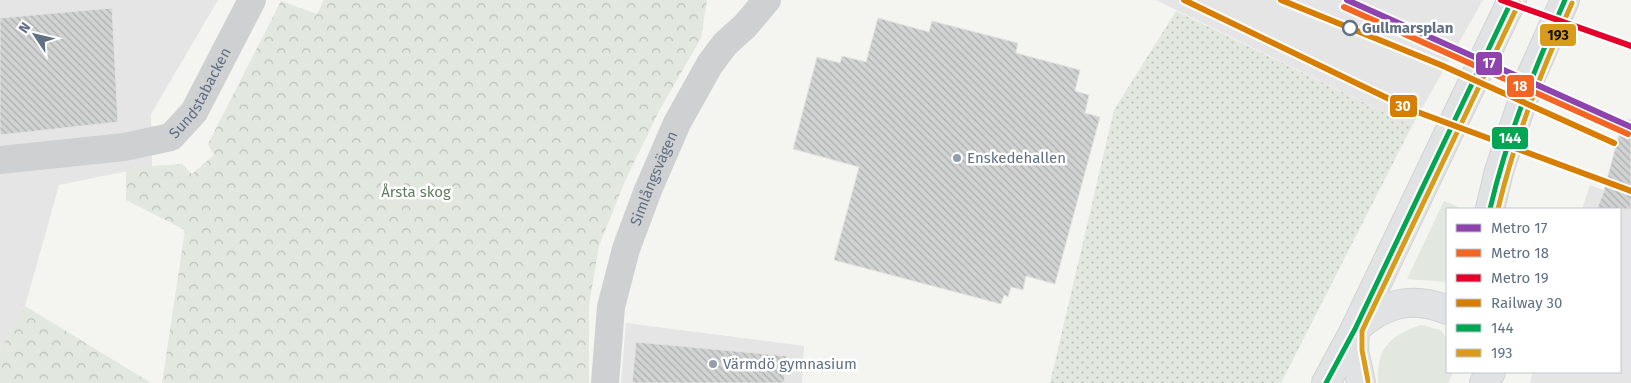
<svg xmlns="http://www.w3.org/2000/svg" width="1631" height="383" font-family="'Fira Sans',sans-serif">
  <defs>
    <pattern id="forest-crowns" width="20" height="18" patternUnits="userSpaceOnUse" patternTransform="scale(1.25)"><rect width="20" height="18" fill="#e2e7df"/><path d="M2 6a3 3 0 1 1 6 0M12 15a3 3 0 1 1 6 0" fill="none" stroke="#bbc0ba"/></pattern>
    <pattern id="park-dots" width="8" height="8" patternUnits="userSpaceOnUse" patternTransform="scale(1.25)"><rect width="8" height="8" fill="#e2e7df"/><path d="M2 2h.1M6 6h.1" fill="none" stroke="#bbc0ba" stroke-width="1.8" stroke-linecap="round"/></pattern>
    <pattern id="building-back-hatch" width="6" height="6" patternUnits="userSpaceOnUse" patternTransform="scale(1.25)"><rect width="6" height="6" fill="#d1d2d2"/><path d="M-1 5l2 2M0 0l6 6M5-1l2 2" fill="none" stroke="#adafb0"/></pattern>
  </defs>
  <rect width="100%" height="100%" fill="#f4f4f1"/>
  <!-- built -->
  <g fill="#e4e5e4">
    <path d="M0,0h218l-67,114 1,52 -93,19 -34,121 -25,44z"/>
    <path d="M1156,0h327l-71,126z"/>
    <path d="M1590,185l41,16v182h-101l3,-11h87v-163h-38z"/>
    <path d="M626,323l178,23 -2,37h-181z"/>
  </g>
  <!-- green -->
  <g fill="#e2e7df">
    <path d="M1444,201l18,8h-15v73l-40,-3z"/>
    <path d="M1421,325l20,5 6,10v32h6l-5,11h-70c-2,-34 12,-48 43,-58z"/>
  </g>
  <!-- forest -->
  <g fill="url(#forest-crowns)">
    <path d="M324,0h383l-6,38 -42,73 -34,70 -26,65 -10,59v78h-427l23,-153 -59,-30v-29l13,-4 43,-3 10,10 22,-19 -6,-11 73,-143 36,13z"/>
    <path d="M25,306l126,77h-151v-33z"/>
  </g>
  <!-- park -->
  <path fill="url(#park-dots)" d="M1176,11l236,115 -131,257h-231l64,-273z"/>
  <!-- building -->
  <g fill="url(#building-back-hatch)" stroke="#e3e3e1">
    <path d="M112,8l6,114 -118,13v-117z"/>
    <path d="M878,18l51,14 3,-11 86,22 -2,10 64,17 -5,21 14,4 -4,18 15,4 -45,167 -29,-8 -3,14 -12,-3 -3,10 -4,-2 -3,9 -167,-44 25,-93 -66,-18 24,-92 23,6 2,-7 24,6z"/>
    <path d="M1623,119l8,1v89h-34l7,-18z"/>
    <path d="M636,342l151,14 -3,27h-152z"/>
  </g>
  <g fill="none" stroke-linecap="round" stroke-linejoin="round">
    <defs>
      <g id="secondary">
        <path d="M1490,209l9,-38 32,-95 34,-76"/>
        <path d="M1326,383l29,-54 157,-329"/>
        <path d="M1361,383l-7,-32 1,-22c28,-25 56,-34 92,-19"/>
        <path d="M1484,383l7,-11"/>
      </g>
    </defs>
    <!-- secondary casing -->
    <use href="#secondary" stroke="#d0d2d3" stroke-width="30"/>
    <!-- minor -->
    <g stroke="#cfd0d1" stroke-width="28">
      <path id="s1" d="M0,160l124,-13 47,-10 23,-25 58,-112"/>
      <path id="s2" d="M605,383l6,-76 15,-58 22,-59 29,-67 33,-59 15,-20 20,-18 22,-26"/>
    </g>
    <!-- secondary -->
    <use href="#secondary" stroke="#e1e2e3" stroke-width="28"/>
    <defs>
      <g id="bus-1">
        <path d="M1490,209c17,-73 45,-141 75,-209"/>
        <path d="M1326,383l29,-54 157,-329"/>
      </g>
      <g id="bus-2">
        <path d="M1498,209c17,-72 44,-139 74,-206"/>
        <path d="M1368,381l-6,-31v-19l157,-328"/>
      </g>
    </defs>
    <!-- bus-1 casing -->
    <use href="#bus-1" stroke="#fff" stroke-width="9"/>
    <!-- bus-2 casing -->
    <use href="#bus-2" stroke="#fff" stroke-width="9"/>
    <!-- bus-1 -->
    <use href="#bus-1" stroke="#00a651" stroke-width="5"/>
    <!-- bus-2 -->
    <use href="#bus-2" stroke="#d99b1b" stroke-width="5"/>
    <defs>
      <g id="rail-1">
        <path d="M1184,0l228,110 219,81"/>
        <path d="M1281,0l160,65 173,78"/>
      </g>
    </defs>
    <!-- rail-1 casing -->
    <use href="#rail-1" stroke="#fff" stroke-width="10"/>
    <!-- rail-1 -->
    <use href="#rail-1" stroke="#d77d00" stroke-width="6"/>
    <defs>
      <path id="metro-1" d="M1347,0l284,127"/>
      <path id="metro-2" d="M1344,7l284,127"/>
      <path id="metro-3" d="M1501,0l130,46"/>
    </defs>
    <!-- metro-1 casing -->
    <use href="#metro-1" stroke="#fff" stroke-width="10"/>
    <!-- metro-2 casing -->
    <use href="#metro-2" stroke="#fff" stroke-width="10"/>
    <!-- metro-3 casing -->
    <use href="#metro-3" stroke="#fff" stroke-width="10"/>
    <!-- metro-1 -->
    <use href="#metro-1" stroke="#8e44ad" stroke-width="6"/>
    <!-- metro-2 -->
    <use href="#metro-2" stroke="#f26522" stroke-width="6"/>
    <!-- metro-3 -->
    <use href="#metro-3" stroke="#e4002b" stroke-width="6"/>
  </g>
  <!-- markers -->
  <circle fill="#fff" stroke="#617085" stroke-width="2.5" cx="1350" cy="28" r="7"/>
  <g fill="#949eab" stroke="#fff" stroke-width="2">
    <circle cx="957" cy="158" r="5"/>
    <circle cx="713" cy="364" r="5"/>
  </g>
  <g text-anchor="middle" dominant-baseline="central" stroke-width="5" stroke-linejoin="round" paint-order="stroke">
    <!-- stop labels -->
    <g font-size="15" font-weight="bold" fill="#617085" stroke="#fff" text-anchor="start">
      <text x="1362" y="28">Gullmarsplan</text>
    </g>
    <!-- street labels -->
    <g font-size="15" fill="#617085" stroke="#fff">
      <text stroke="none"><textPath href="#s1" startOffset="226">Sundstabacken</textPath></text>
      <text stroke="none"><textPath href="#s2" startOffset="212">Simlångsvägen</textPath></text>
    </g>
    <!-- poi labels -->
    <g font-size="15" fill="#617085" stroke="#fff" text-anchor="start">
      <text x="967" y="158">Enskedehallen</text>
      <text x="723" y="364">Värmdö gymnasium</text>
    </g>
    <!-- park labels -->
    <g font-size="15" fill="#627b60" stroke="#fff">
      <text x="416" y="192">Årsta skog</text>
    </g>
  </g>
  <g stroke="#fff" stroke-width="2">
    <rect x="1539" y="23" width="38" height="24" rx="5" fill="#d99b1b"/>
    <rect x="1475" y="51" width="28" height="25" rx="5" fill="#8e44ad"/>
    <rect x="1506" y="74" width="29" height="24" rx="5" fill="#f26522"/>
    <rect x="1389" y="94" width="29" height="24" rx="5" fill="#d77d00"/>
    <rect x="1491" y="126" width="38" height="24" rx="5" fill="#00a651"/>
  </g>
  <g font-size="14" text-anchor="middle" font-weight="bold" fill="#fff">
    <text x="1489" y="68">17</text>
    <text x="1520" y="91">18</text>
    <text x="1403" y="111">30</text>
    <text x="1510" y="143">144</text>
  </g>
  <g font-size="14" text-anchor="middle" font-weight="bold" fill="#111">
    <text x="1558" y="40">193</text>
  </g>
  <!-- legend -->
  <rect x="1446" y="208" width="175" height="165" fill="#ffffff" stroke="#c0c6ce"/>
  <rect x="1456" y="224" width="25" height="8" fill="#8e44ad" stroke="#c0c6ce"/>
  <text x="1491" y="233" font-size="15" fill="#617085">Metro 17</text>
  <rect x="1456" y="249" width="25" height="8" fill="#f26522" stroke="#c0c6ce"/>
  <text x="1491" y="258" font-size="15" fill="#617085">Metro 18</text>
  <rect x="1456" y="274" width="25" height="8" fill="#e4002b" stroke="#c0c6ce"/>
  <text x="1491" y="283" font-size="15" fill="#617085">Metro 19</text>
  <rect x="1456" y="299" width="25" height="8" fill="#d77d00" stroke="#c0c6ce"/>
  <text x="1491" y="308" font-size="15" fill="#617085">Railway 30</text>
  <rect x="1456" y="324" width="25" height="8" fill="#00a651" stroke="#c0c6ce"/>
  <text x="1491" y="333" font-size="15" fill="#617085">144</text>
  <rect x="1456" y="349" width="25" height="8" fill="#d99b1b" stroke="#c0c6ce"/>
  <text x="1491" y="358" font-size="15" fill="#617085">193</text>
  <!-- north arrow -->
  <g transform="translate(35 35) rotate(305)" stroke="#ffffff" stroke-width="4" paint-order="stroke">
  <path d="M0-4L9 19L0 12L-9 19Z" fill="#617085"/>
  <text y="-8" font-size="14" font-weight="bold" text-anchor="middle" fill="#617085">N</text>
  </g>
</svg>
